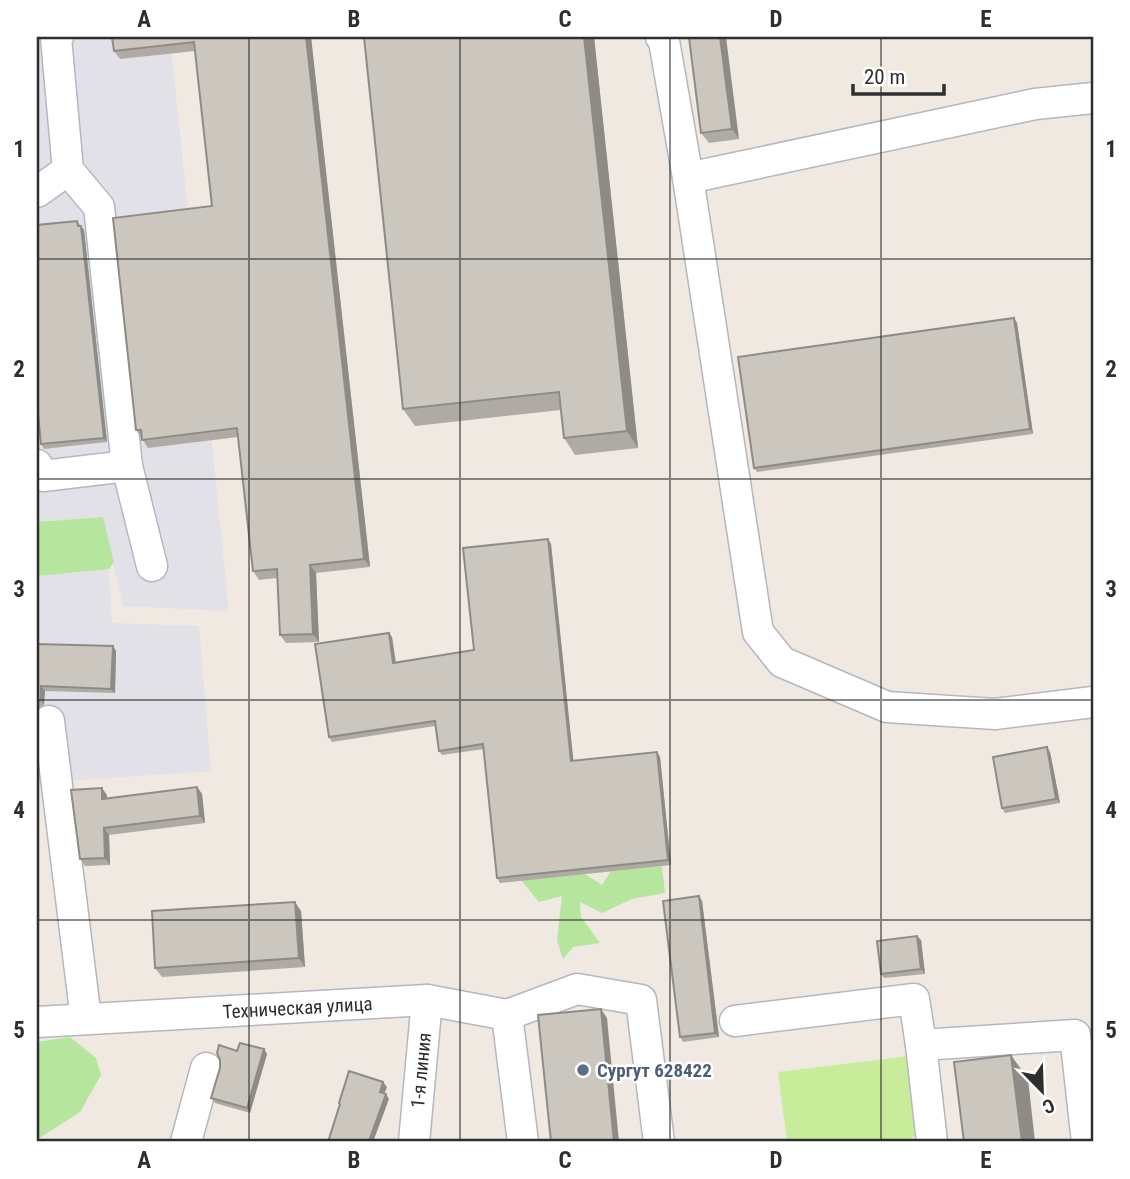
<svg xmlns="http://www.w3.org/2000/svg" width="1130" height="1179" font-family="'Roboto Condensed',sans-serif">
  <rect width="100%" height="100%" fill="#efe9e1"/>
  <!-- industrial -->
  <g fill="#e3e1e8">
    <path d="M37,37h133l59,574 -106,-5 -20,-89 -66,5z"/>
    <path d="M109,569l3,54 87,3 12,145 -174,12v-207z"/>
  </g>
  <!-- green -->
  <g fill="#b6e59e">
    <path d="M103,517l11,45 -5,7 -72,7v-54z"/>
    <path d="M662,866l3,27 -33,6 -30,14 -22,-11 1,15 19,26 -27,4 -10,12 -6,-19 5,-44 -23,6 -18,-22 64,-6 17,11 9,-14z"/>
    <path d="M70,1037l26,21 5,17 -21,37 -42,27 -1,3v-100z"/>
  </g>
  <!-- pitch -->
  <path fill="#c9ec9a" d="M910,1056l6,79 -10,7h-119l-9,-70z"/>
  <g fill="none" stroke-linecap="round" stroke-linejoin="round">
    <defs>
      <g id="minor">
        <path d="M58,37l-2,1 12,132 31,37 28,259 25,100"/>
        <path d="M661,37l3,4 24,137 70,454 24,30 105,45 108,7 98,-12"/>
        <path d="M688,178l347,-74 58,-6"/>
        <path d="M37,192l31,-22"/>
        <path d="M37,465l6,11 84,-10"/>
        <path d="M49,721l37,298"/>
        <path d="M507,1015l70,-26 64,11 18,142"/>
        <path d="M507,1015l16,127"/>
        <path d="M735,1021l179,-22 7,46 154,-10 12,107"/>
        <path id="s1" d="M37,1022l390,-22 80,15"/>
        <path d="M921,1045l11,97"/>
        <path d="M186,1142l20,-74"/>
        <path id="s2" d="M414,1142l13,-142"/>
      </g>
    </defs>
    <!-- minor casing -->
    <use href="#minor" stroke="#b4b7c1" stroke-width="33"/>
    <!-- minor -->
    <use href="#minor" stroke="#fff" stroke-width="30"/>
  </g>
  <!-- wall -->
  <g fill="#afaba4">
    <path d="M112,37h199l59,530 -54,6 3,69 -33,1 -6,-8 -3,-57 -18,2 -6,-9 -15,-134 -90,11 -12,-18 76,-224 -17,-155 -75,8 -6,-8z"/>
    <path d="M364,37h230l44,411 -63,7 -11,-17 -3,-28 -146,16 -12,-17z"/>
    <path d="M689,37l50,102 -30,4 -8,-10z"/>
    <path d="M77,221l7,9 23,212 -63,7 -3,-5z"/>
    <path d="M1014,318l3,5 16,111 -276,38 -3,-4z"/>
    <path d="M548,539l3,5 22,217 84,-9 3,5 11,108 -171,18 -3,-5 -13,-129 -42,6 -3,-4 -4,-25 -103,16 -3,-5 63,-100 4,25 78,-12z"/>
    <path d="M37,644l76,2 3,5 -1,42 -70,-2 -1,14 -7,4z"/>
    <path d="M1050,752l10,51 -55,10 -3,-5z"/>
    <path d="M197,787l5,7 3,29 -96,12 1,30 -25,1 -5,-7 27,-64v3z"/>
    <path d="M699,896l3,5 17,136 -36,5 -3,-5z"/>
    <path d="M301,911l4,56 -143,10 -7,-9z"/>
    <path d="M921,940l4,34 -41,4 -3,-4z"/>
    <path d="M264,1049l3,5 -17,59 -35,-10 -4,-5 26,-47z"/>
  </g>
  <!-- shaded-wall -->
  <g fill="#8e8b86">
    <path d="M306,37h5l59,530 -6,-8z"/>
    <path d="M584,37h10l44,411 -11,-17z"/>
    <path d="M720,37h6l13,102 -7,-10z"/>
    <path d="M81,226l3,4 23,212 -3,-4z"/>
    <path d="M1014,318l3,5 16,111 -3,-5z"/>
    <path d="M548,539l3,5 23,222 -3,-5z"/>
    <path d="M310,565l6,8 3,69 -6,-8z"/>
    <path d="M389,633l3,4 4,30 -3,-4z"/>
    <path d="M113,646l3,5 -1,42 -4,-4z"/>
    <path d="M41,686l4,5 -1,14 -3,-5z"/>
    <path d="M1047,747l3,5 10,51 -4,-4z"/>
    <path d="M657,752l3,5 11,108 -3,-5z"/>
    <path d="M197,787l5,7 3,29 -5,-7z"/>
    <path d="M102,788l5,7v11l-5,-7z"/>
    <path d="M104,828l5,7 1,30 -5,-7z"/>
    <path d="M699,896l3,5 17,136 -4,-4z"/>
    <path d="M295,902l6,9 4,56 -6,-9z"/>
    <path d="M917,936l4,4 4,34 -4,-5z"/>
    <path d="M601,1009l6,9 12,124h-5z"/>
    <path d="M264,1049l3,5 -17,59 -3,-5z"/>
    <path d="M1011,1055l17,24 7,63h-13z"/>
    <path d="M383,1082l4,5 -4,10 -3,-5z"/>
    <path d="M386,1094l3,5 -16,43 -4,-1z"/>
  </g>
  <!-- building -->
  <g fill="#cbc7bf" stroke="#8e8b86" stroke-width="2">
    <path d="M112,37h194l58,522 -54,6 3,69 -33,1 -3,-66 -24,2 -16,-143 -95,12 -1,-10h-5l-23,-212 99,-12 -18,-164 -80,9z"/>
    <path d="M364,37h220l43,394 -63,7 -5,-46 -156,17z"/>
    <path d="M689,37h31l12,92 -31,4z"/>
    <path d="M77,221l1,5h3l23,212 -63,6 -4,-40v-179z"/>
    <path d="M1014,318l16,111 -276,39 -16,-111z"/>
    <path d="M548,539l23,222 86,-9 11,108 -171,18 -14,-134 -44,7 -4,-30 -106,16 -14,-93 74,-11 4,30 81,-13 -11,-102z"/>
    <path d="M37,644l76,2 -2,43 -70,-3v14l-4,2z"/>
    <path d="M1047,747l9,52 -54,9 -9,-51z"/>
    <path d="M197,787l3,29 -96,12 1,30 -25,1 -9,-69 31,-2v11z"/>
    <path d="M699,896l16,137 -35,4 -17,-136z"/>
    <path d="M295,902l4,56 -144,10 -3,-57z"/>
    <path d="M917,936l4,33 -40,5 -4,-33z"/>
    <path d="M601,1009l13,133h-63l-13,-127z"/>
    <path d="M240,1043l24,6 -17,59 -36,-10 9,-30v-8l-3,-7 2,-8 18,6z"/>
    <path d="M1011,1055l11,87h-58l-10,-80z"/>
    <path d="M349,1071l34,11 -3,10 6,2 -17,47 5,1h-46l12,-38 -1,-1z"/>
    <path d="M740,1140v2h-18z"/>
  </g>
  <!-- grid -->
  <path fill="none" stroke="#2e2e2e" stroke-width="2" stroke-opacity="0.55" d="M249,37v1105M460,37v1105M670,37v1105M881,37v1105M37,259h1056M37,479h1056M37,700h1056M37,920h1056"/>
  <!-- markers -->
  <circle fill="#5c6f8a" stroke="#fff" stroke-width="2.5" cx="583" cy="1070" r="7"/>
  <g text-anchor="middle" dominant-baseline="central" stroke-width="5" stroke-linejoin="round" paint-order="stroke">
    <!-- street labels -->
    <g font-size="19" fill="#2e2e2e" stroke="#fff">
      <text stroke="none"><textPath href="#s1" startOffset="261">Техническая улица</textPath></text>
      <text stroke="none"><textPath href="#s2" startOffset="72">1-я линия</textPath></text>
    </g>
    <!-- service labels -->
    <g font-size="19" font-weight="bold" fill="#4e5e75" stroke="#fff" text-anchor="start">
      <text x="597" y="1070">Сургут 628422</text>
    </g>
  </g>
  <!-- border -->
  <rect width="1130" height="1179" fill="none" stroke="#ffffff" stroke-width="77"/>
  <!-- north arrow -->
  <g transform="translate(1042 1091) rotate(157)" stroke="#ffffff" stroke-width="5" paint-order="stroke">
  <path d="M0-5L12 26L0 18L-12 26Z" fill="#2e2e2e"/>
  <text y="-10" font-size="19" font-weight="bold" text-anchor="middle" fill="#2e2e2e">С</text>
  </g>
  <!-- scale -->
  <path d="M853 84v10h91v-10" fill="none" stroke="#2e2e2e" stroke-width="3.5"/>
  <text x="864" y="84" font-size="21" fill="#2e2e2e" stroke="#ffffff" stroke-width="5" paint-order="stroke">20 m</text>
  <rect x="38" y="38" width="1054" height="1102" fill="none" stroke="#2e2e2e" stroke-width="2.5"/>
  <g font-size="23" text-anchor="middle" font-weight="bold" fill="#2e2e2e">
    <text x="144" y="27">A</text>
    <text x="354" y="27">B</text>
    <text x="565" y="27">C</text>
    <text x="776" y="27">D</text>
    <text x="986" y="27">E</text>
    <text x="19" y="157">1</text>
    <text x="1111" y="157">1</text>
    <text x="19" y="377">2</text>
    <text x="1111" y="377">2</text>
    <text x="19" y="597">3</text>
    <text x="1111" y="597">3</text>
    <text x="19" y="818">4</text>
    <text x="1111" y="818">4</text>
    <text x="19" y="1038">5</text>
    <text x="1111" y="1038">5</text>
    <text x="144" y="1168">A</text>
    <text x="354" y="1168">B</text>
    <text x="565" y="1168">C</text>
    <text x="776" y="1168">D</text>
    <text x="986" y="1168">E</text>
  </g>
</svg>
